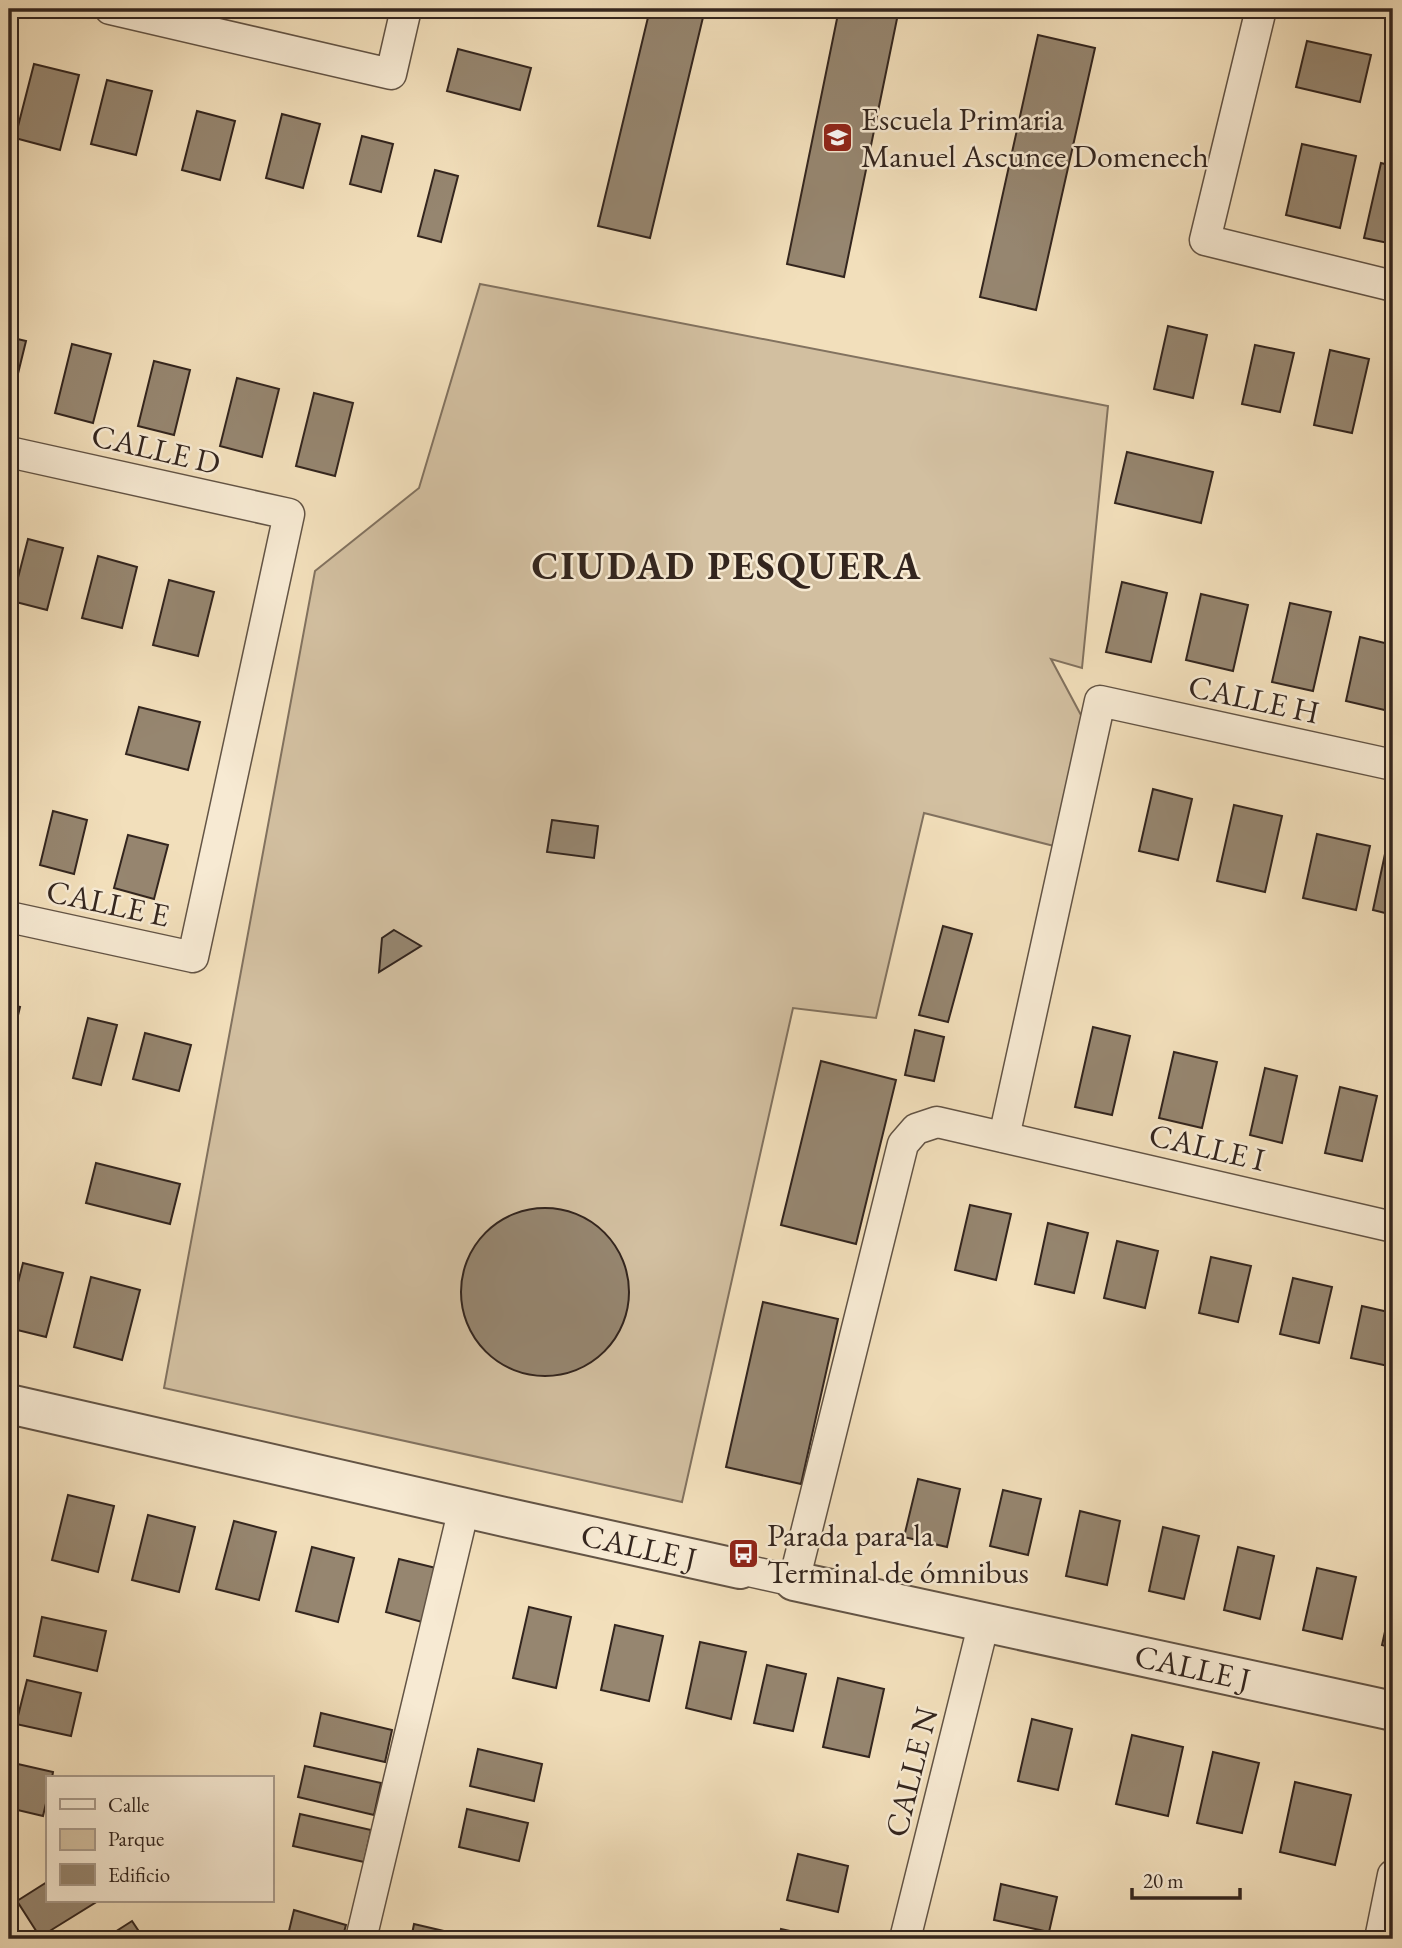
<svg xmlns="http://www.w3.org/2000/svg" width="1402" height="1948" font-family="'EB Garamond',serif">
  <rect width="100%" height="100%" fill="#f2dfbb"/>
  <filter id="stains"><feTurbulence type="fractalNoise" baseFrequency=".00286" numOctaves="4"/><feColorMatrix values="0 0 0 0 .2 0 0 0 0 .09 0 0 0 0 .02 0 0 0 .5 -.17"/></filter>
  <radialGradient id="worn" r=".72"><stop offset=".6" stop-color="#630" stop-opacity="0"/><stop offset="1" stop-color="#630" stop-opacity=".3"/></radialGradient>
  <!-- green -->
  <path fill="#d2bfa0" stroke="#82725f" stroke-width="2" d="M480,284l628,122 -26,262 -31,-9 31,58 -28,129 -130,-33 -48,205 -83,-10 -111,494 -518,-114 151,-817 104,-83z"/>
  <!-- building -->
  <g fill="#968670" stroke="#33251e" stroke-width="2">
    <path d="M650,9h55l-55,229 -52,-12z"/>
    <path d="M839,9h60l-55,268 -57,-13z"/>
    <path d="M1038,35l57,13 -59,262 -56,-13z"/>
    <path d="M1307,41l64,14 -11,47 -64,-15z"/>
    <path d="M458,49l73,19 -11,42 -73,-19z"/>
    <path d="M34,64l45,11 -19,75 -45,-12z"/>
    <path d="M107,80l45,11 -16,64 -45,-11z"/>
    <path d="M197,111l38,10 -15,59 -38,-10z"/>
    <path d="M282,114l38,10 -17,64 -37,-10z"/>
    <path d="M362,136l31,8 -12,48 -31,-8z"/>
    <path d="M1302,144l54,12 -16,72 -54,-13z"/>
    <path d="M1381,163l12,3v78l-29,-6z"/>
    <path d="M435,170l23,6 -17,66 -23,-6z"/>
    <path d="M1168,326l39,9 -14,63 -39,-9z"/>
    <path d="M9,337l17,4 -15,61 -2,-1z"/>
    <path d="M72,344l39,10 -18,69 -38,-10z"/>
    <path d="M1255,345l39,8 -14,59 -38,-8z"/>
    <path d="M1330,350l39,9 -17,74 -38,-8z"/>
    <path d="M154,361l36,9 -16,65 -36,-9z"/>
    <path d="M237,378l42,11 -17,68 -42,-11z"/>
    <path d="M314,393l39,10 -18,73 -39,-10z"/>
    <path d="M1127,452l86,20 -12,51 -86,-20z"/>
    <path d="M28,539l35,9 -16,62 -35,-9z"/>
    <path d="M98,556l39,11 -15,61 -40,-10z"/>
    <path d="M169,580l45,12 -16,64 -45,-11z"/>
    <path d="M1122,582l45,11 -16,69 -45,-10z"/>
    <path d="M1201,594l47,11 -15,66 -47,-11z"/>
    <path d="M1290,603l41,9 -18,79 -41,-9z"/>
    <path d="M1360,637l33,8v67l-47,-11z"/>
    <path d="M139,707l61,15 -12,48 -62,-16z"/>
    <path d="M1153,789l39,10 -14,61 -39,-9z"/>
    <path d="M1234,805l48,11 -17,76 -48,-11z"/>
    <path d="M53,811l34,9 -13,54 -34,-9z"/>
    <path d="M552,820l46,6 -4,32 -47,-6z"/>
    <path d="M1317,834l53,12 -14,64 -53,-12z"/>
    <path d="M128,835l40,10 -14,54 -40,-11z"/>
    <path d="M1388,840l5,1v74l-20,-5z"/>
    <path d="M943,926l29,8 -24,88 -29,-7z"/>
    <path d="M394,930l27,16 -42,26 3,-34z"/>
    <path d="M9,1004l11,3 -11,46z"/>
    <path d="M88,1018l29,7 -16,60 -28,-7z"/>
    <path d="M1093,1027l37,9 -18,79 -37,-8z"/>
    <path d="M915,1030l29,7 -10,44 -29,-6z"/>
    <path d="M145,1033l46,12 -12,46 -46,-12z"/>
    <path d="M1174,1052l43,10 -15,66 -43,-10z"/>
    <path d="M821,1061l75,19 -40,164 -75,-19z"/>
    <path d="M1265,1068l32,8 -15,67 -32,-8z"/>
    <path d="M1340,1087l37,9 -15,65 -37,-8z"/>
    <path d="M96,1163l84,21 -10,40 -84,-21z"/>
    <path d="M970,1205l41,9 -15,66 -41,-10z"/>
    <circle cx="545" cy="1292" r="84"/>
    <path d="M1048,1223l40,10 -14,60 -39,-9z"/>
    <path d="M1117,1241l41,10 -13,57 -41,-10z"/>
    <path d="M1211,1257l40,9 -13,56 -39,-9z"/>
    <path d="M23,1263l40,10 -17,64 -37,-9v-10z"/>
    <path d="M91,1277l49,13 -18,70 -48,-13z"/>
    <path d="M1293,1278l39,9 -13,56 -39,-9z"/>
    <path d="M763,1302l75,17 -37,165 -75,-17z"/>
    <path d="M1362,1306l31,7v54l-42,-9z"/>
    <path d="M918,1479l42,10 -13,58 -43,-10z"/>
    <path d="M1003,1490l38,9 -13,56 -38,-9z"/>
    <path d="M68,1495l46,11 -16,66 -46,-12z"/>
    <path d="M1080,1511l40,10 -13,64 -41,-9z"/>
    <path d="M148,1515l47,12 -16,65 -47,-12z"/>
    <path d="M234,1521l42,11 -17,68 -43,-11z"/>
    <path d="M1163,1527l36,9 -15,63 -35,-8z"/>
    <path d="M312,1547l42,11 -16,64 -42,-11z"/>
    <path d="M1238,1547l36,9 -14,63 -36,-9z"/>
    <path d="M399,1559l37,9 -14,54 -36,-10z"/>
    <path d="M1317,1568l39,9 -14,62 -39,-9z"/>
    <path d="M1393,1596v52l-11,-3z"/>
    <path d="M529,1607l42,10 -15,71 -43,-10z"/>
    <path d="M42,1617l64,14 -9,40 -63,-15z"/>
    <path d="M615,1625l48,11 -14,65 -48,-11z"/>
    <path d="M700,1642l46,10 -15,67 -45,-11z"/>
    <path d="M767,1665l39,9 -13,57 -39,-8z"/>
    <path d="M838,1678l46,11 -15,68 -46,-10z"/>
    <path d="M27,1680l54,13 -10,43 -55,-12z"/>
    <path d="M321,1713l71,17 -7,32 -71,-16z"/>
    <path d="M1032,1719l40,10 -14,61 -40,-9z"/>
    <path d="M1132,1735l51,12 -15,69 -52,-12z"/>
    <path d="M478,1749l64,15 -8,37 -64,-15z"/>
    <path d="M1213,1752l46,11 -17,70 -45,-10z"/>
    <path d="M9,1762l44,10 -1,6h-5v21l-4,17 -34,-8z"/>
    <path d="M305,1766l76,17 -7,32 -76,-18z"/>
    <path d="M1295,1782l56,13 -16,70 -55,-13z"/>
    <path d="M467,1809l61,14 -9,38 -60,-14z"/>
    <path d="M300,1814l71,16 -7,32 -71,-16z"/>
    <path d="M798,1854l50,12 -10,46 -51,-12z"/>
    <path d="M47,1882v19h51l-58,36 -23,-36z"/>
    <path d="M1001,1884l56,13 -8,35 -55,-12z"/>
    <path d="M294,1910l52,15 -4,14h-55z"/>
    <path d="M132,1921l12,18h-40z"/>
    <path d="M414,1924l64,15h-67z"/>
    <path d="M781,1929l45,10h-47z"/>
  </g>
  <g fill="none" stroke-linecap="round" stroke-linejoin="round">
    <defs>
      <g id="minor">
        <path d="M110,9l281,65 15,-65"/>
        <path d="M1261,9l-56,231 188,46"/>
        <path d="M9,452l280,62 -96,443 -184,-40"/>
        <path d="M1004,1137l96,-436 293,64"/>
        <path d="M740,1569l54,12 109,-437 13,-15 21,-7 456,105"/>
        <path d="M361,1939l103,-431"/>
        <path d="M905,1939l79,-317"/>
        <path d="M1380,1939l13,-64"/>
      </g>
      <g id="tertiary">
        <path id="s1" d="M9,1404l509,116 222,49"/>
        <path id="s2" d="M794,1581l599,130"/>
      </g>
    </defs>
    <!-- minor casing -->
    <use href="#minor" stroke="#635445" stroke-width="33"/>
    <!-- tertiary casing -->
    <use href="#tertiary" stroke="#635445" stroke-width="42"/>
    <!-- minor -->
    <use href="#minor" stroke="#f7ead3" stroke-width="30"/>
    <!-- tertiary -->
    <use href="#tertiary" stroke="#f7ead3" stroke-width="38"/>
  </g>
  <!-- icons -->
  <defs>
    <symbol id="school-square" viewBox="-11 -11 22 22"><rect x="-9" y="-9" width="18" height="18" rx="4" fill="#8f2418" stroke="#f7ead3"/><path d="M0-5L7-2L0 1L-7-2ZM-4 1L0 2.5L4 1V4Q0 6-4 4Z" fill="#fff"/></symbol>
    <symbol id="bus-square" viewBox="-11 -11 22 22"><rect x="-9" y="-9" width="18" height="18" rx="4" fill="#8f2418" stroke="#f7ead3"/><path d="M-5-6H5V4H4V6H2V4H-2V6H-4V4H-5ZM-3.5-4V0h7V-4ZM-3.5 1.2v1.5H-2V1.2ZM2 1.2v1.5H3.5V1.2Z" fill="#fff"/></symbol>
  </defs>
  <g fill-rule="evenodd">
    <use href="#school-square" x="820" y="120" width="35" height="35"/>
    <use href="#bus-square" x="726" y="1536" width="35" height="35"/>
  </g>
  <g text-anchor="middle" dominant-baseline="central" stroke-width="5" stroke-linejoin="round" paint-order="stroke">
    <!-- poi labels -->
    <g font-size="32" fill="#33251e" stroke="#f7ead3" text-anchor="start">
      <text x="861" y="119">Escuela Primaria<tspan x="861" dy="37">Manuel Ascunce Domenech</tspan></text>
      <text x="767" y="1535">Parada para la<tspan x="767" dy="37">Terminal de ómnibus</tspan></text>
    </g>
    <!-- street labels -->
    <g font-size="32" fill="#33251e" stroke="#f7ead3">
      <text transform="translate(156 449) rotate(13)">CALLE D</text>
      <text transform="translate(1254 699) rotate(12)">CALLE H</text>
      <text transform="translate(108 903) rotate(12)">CALLE E</text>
      <text transform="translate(1207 1147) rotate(13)">CALLE I</text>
      <text stroke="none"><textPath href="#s1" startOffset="646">CALLE J</textPath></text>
      <text stroke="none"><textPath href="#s2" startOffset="408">CALLE J</textPath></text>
      <text transform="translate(911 1772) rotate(-76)">CALLE N</text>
    </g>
    <!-- district labels -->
    <g font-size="38" font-weight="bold" letter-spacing="2" fill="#33251e" stroke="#f7ead3">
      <text x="727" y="565">CIUDAD PESQUERA</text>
    </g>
  </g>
  <!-- margin -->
  <rect width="1402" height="1948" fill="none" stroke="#f2dfbb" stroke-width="35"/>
  <rect x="10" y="10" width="1381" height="1927" fill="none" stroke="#33251e" stroke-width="3.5"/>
  <rect x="18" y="18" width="1367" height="1913" fill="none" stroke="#33251e" stroke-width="2"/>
  <!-- legend -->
  <rect x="46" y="1776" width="228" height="126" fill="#f7ead3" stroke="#a99b8b" stroke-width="2"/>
  <rect x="60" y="1799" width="35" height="10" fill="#f7ead3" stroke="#a99b8b" stroke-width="2"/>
  <text x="108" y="1812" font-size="21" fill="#33251e">Calle</text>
  <rect x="60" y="1829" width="35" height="21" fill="#d2bfa0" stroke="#a99b8b" stroke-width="2"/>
  <text x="108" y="1846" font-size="21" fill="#33251e">Parque</text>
  <rect x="60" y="1864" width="35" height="21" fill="#968670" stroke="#a99b8b" stroke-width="2"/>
  <text x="108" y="1882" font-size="21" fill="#33251e">Edificio</text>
  <!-- scale -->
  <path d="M1132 1888v10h108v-10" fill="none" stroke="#33251e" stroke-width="3.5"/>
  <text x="1143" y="1888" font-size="21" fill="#33251e" stroke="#f7ead3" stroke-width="5" paint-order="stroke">20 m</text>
  <rect width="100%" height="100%" filter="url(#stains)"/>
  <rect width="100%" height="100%" fill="url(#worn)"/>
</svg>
